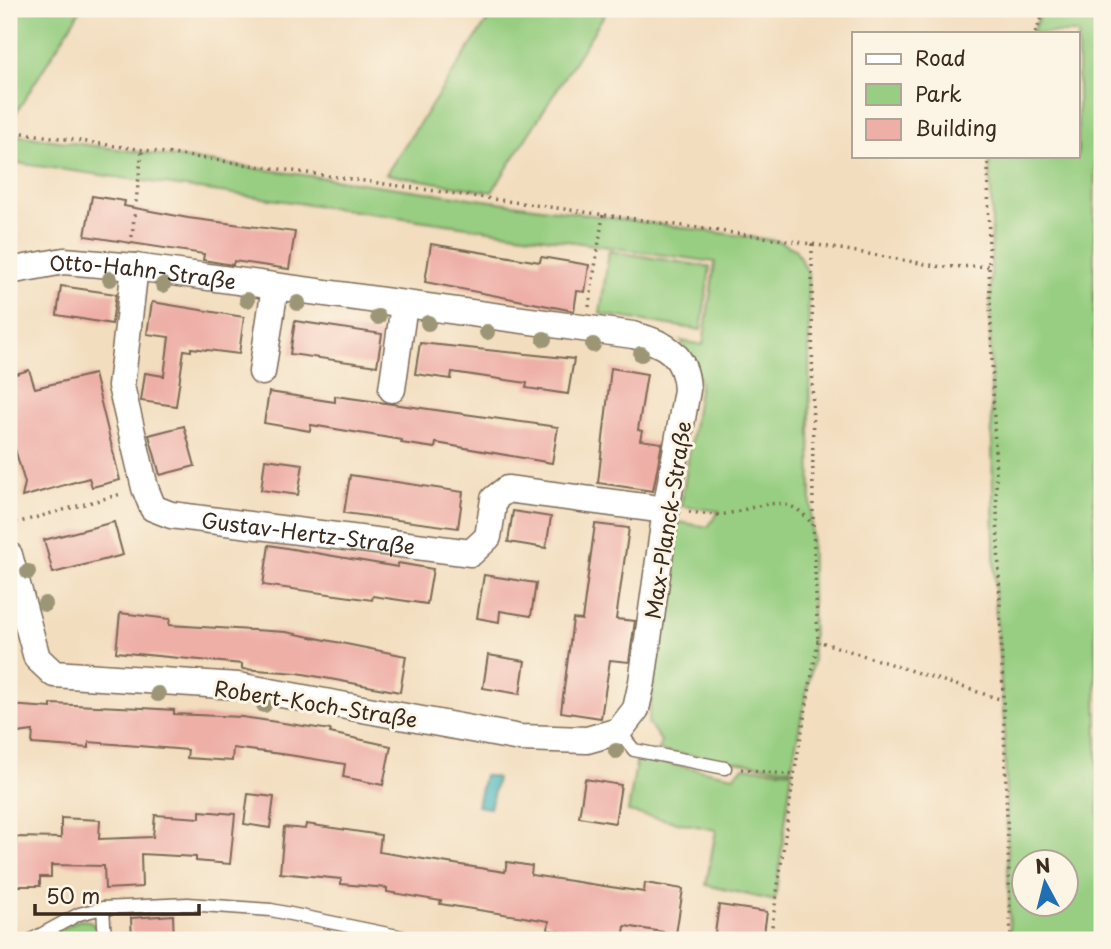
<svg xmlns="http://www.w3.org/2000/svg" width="1111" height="949" font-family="'Playpen Sans',sans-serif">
  <rect width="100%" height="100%" fill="#fcf5e5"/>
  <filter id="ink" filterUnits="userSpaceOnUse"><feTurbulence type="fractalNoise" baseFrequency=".0143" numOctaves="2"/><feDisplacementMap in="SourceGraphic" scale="14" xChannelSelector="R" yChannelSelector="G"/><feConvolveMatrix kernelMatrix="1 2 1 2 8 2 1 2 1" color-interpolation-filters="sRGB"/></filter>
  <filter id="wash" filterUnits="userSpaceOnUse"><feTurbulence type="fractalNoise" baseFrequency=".00686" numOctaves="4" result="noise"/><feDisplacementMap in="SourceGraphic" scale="28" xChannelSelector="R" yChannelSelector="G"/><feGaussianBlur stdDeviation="1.57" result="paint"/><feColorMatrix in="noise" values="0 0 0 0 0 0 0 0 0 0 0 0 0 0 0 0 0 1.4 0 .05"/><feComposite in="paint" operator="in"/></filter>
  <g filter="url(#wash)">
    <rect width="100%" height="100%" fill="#f2ddbe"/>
    <!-- green -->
    <g fill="#97ce81" stroke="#697c50" stroke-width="2" fill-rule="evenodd">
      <path d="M9,9h72l-72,115z"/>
      <path d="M495,9h113l-116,183 -106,-18z"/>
      <path d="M1042,9h56c-8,310 -4,621 3,931h-91l-6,-217 -9,-120 -5,-268 2,-121 -3,-58h89v-123h-46zM1024,862h42v42h-42z"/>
      <path d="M9,134l769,107 17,8 13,24 5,388 -22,108 -132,-18 2,-10 -13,-18 30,-201 30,5 11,-16 -38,-5 19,-123 -6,-20 -13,-22 22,4 12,-83 -706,-100z"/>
      <path d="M609,251l101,16 -9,63 -101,-16z"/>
      <path d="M637,758l97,18 9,-9 49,4 -17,130 -69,-16 10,-55 -88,-18z"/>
      <path d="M79,920l11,1 7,8v11h-57z"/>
    </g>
    <!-- water -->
    <path fill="#47b7bd" stroke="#41706e" stroke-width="2" d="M484,775l13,3 -7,30 -13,-2z"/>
    <g id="blocks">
      <!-- building -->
      <g fill="#eeafa7">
        <path d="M92,196l33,5 -1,5 64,12 107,14 -6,37 -55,-8 -1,4 -30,-5 1,-6 -119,-18z"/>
        <path d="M431,244l109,18 1,-5 48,8 -4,27 -8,-1 -3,20 -149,-29z"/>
        <path d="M61,286l55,8 -4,30 -55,-9z"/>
        <path d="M152,302l92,15 -5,37 -48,-6v3l-7,-1 -8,56 -35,-5 4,-28 19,3 5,-39 -22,-3z"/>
        <path d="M295,321l87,13 -5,32 -87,-12z"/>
        <path d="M420,343l154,16 -6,35 -42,-6 1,-5 -75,-11 -1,7 -36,-5z"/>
        <path d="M611,368l36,6 -9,56 4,1 -2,9 22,3 -9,48 -55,-8z"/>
        <path d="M29,370l6,18 59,-14 26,106 -28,7 -3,-9 -67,19 3,-14 -16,-54v-53z"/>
        <path d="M269,392l66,10v-6l223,31 -6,36 -116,-20 -1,5 -34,-5 1,-3 -91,-15 -1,6 -46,-8z"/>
        <path d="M184,426l11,40 -35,9 -11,-40z"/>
        <path d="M265,459l38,5 -5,31 -37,-5z"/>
        <path d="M350,475l113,17 -5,36 -114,-15z"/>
        <path d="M513,511l38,6 -5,31 -38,-6z"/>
        <path d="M114,522l9,33 -70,18 -9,-33z"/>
        <path d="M595,524l34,4 -13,91 19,2 -6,41 -19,-2 -9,58 -40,-6 12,-93 9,1z"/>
        <path d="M269,545l129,22v-4l35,6 -6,35 -54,-8 -1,4 -109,-15z"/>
        <path d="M484,575l52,8 -5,33 -31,-5 -1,11 -22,-4z"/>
        <path d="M120,613l50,6 -1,6 117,7 120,24 -6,36 -102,-19 -56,-4v-5l-126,-12z"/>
        <path d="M488,655l37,6 -5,33 -37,-6z"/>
        <path d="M51,704l91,4 32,2v4l68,3 89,13 -1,3 61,13 -8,39 -40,-8 2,-13 -56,-9 -56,-7 -1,13 -45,-3 1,-8 -99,-8v6l-57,-4 1,-13 -24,3v-29l42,3z"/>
        <path d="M585,779l36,6 -6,38 -36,-6z"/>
        <path d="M248,794l26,3 -4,31 -26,-4z"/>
        <path d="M200,811l35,3 -5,50 -34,-3v-4l-55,-3 1,33 -37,2 -1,-23 -53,-1v12h-11v9h-25l1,-49 45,1v-20l39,2 -1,19 54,-2 2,-22 45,3z"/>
        <path d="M306,824l75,11 -2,17 126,20 2,-10 25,4 -1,9 113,17 1,-9 38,6 -7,45 -51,-8 -2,14h-8l-67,-10 1,-9 -109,-17 1,-3 -54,-9v-4l-46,-4v-5l-61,-6 4,-46 21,2z"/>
        <path d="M719,905l48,7 -4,28h-49z"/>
        <path d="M173,915l1,25h-42l-1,-22z"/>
      </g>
    </g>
  </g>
  <g filter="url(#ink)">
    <use href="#blocks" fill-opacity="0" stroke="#7b6956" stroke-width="2"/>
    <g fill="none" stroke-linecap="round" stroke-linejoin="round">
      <defs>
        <g id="service">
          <path d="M619,731l15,19 91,18"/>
          <path d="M103,908l2,32"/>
          <path d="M31,940l48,-26 24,-6 85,-4 83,6 146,30"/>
        </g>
        <g id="minor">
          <path id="s1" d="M135,267l-14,119 24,102 8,20 18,7 300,38 17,-16 6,-38 13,-10 159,21"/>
          <path id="s2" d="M9,271l55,-10 71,6 498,68c32,8 53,19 54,55l-21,120 -24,172 -6,27 -17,22 -32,9 -67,-2 -282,-52 -184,-12 -17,-16 -28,-103"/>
          <path d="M262,372l13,-85"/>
          <path d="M392,389l12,-84"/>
        </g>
      </defs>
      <!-- service casing -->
      <use href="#service" stroke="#7b6956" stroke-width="15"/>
      <!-- minor casing -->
      <use href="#minor" stroke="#7b6956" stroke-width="29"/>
      <!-- path -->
      <g stroke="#7b6956" stroke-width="3.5" stroke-dasharray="2 5" stroke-linecap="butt">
        <path d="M1035,33l11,-24"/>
        <path d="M9,131l803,113 130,23 47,-1"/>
        <path d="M988,156l1,110 22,674"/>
        <path d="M131,244l11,-93"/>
        <path d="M812,244l1,282 5,115"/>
        <path d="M589,307l14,-92"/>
        <path d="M689,512c9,1 19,3 28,3 37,-3 67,-29 95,9"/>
        <path d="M9,525l112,-31"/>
        <path d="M741,769l52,6"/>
        <path d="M770,940l24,-165 24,-134 185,59"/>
      </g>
      <!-- service -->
      <use href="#service" stroke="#fff" stroke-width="12"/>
      <!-- minor -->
      <use href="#minor" stroke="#fff" stroke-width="26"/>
    </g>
    <!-- trees -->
    <g fill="#9d9676">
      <circle cx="110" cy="279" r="8"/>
      <circle cx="163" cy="285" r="8"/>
      <circle cx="247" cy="300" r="8"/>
      <circle cx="298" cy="303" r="8"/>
      <circle cx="378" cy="317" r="8"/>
      <circle cx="428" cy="323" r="8"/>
      <circle cx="487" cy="332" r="8"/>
      <circle cx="544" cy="339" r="8"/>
      <circle cx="593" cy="345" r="8"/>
      <circle cx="641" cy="354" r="8"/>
      <circle cx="28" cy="572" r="8"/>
      <circle cx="45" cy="604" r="8"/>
      <circle cx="158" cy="694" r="8"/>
      <circle cx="264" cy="705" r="8"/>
      <circle cx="616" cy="751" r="8"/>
    </g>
  </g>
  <g text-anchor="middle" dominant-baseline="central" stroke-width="6" stroke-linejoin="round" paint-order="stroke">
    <!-- street labels -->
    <g font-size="21" fill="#3b2a1e" stroke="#fcf5e5">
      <text stroke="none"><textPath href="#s2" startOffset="135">Otto-Hahn-Straße</textPath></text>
      <text transform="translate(667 520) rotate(-81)">Max-Planck-Straße</text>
      <text stroke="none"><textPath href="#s1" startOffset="404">Gustav-Hertz-Straße</textPath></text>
      <text transform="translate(316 703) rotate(9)">Robert-Koch-Straße</text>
    </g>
  </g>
  <!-- margin -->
  <rect width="1111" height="949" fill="none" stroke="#fcf5e5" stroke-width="35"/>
  <!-- legend -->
  <rect x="852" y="32" width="228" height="126" fill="#fcf5e5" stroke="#afa495" stroke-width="2"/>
  <rect x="866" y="54" width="35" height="10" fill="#ffffff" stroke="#afa495" stroke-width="2"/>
  <text x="915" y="66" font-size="21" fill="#3b2a1e">Road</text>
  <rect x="866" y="84" width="35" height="21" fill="#97ce81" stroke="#afa495" stroke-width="2"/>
  <text x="915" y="102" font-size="21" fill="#3b2a1e">Park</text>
  <rect x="866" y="119" width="35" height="21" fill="#eeafa7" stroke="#afa495" stroke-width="2"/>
  <text x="915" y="136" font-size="21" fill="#3b2a1e">Building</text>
  <!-- north arrow -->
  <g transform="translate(1045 883) rotate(353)"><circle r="33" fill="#fcf5e5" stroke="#afa495" stroke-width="2"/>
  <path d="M0-5L12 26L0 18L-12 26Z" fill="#1f6fb2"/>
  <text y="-10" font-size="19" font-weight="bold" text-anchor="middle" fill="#3b2a1e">N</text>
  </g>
  <!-- scale -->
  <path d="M35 904v10h164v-10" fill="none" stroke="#3b2a1e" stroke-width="3.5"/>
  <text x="46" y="904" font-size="21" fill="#3b2a1e" stroke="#fcf5e5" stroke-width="5" paint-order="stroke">50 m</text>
</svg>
